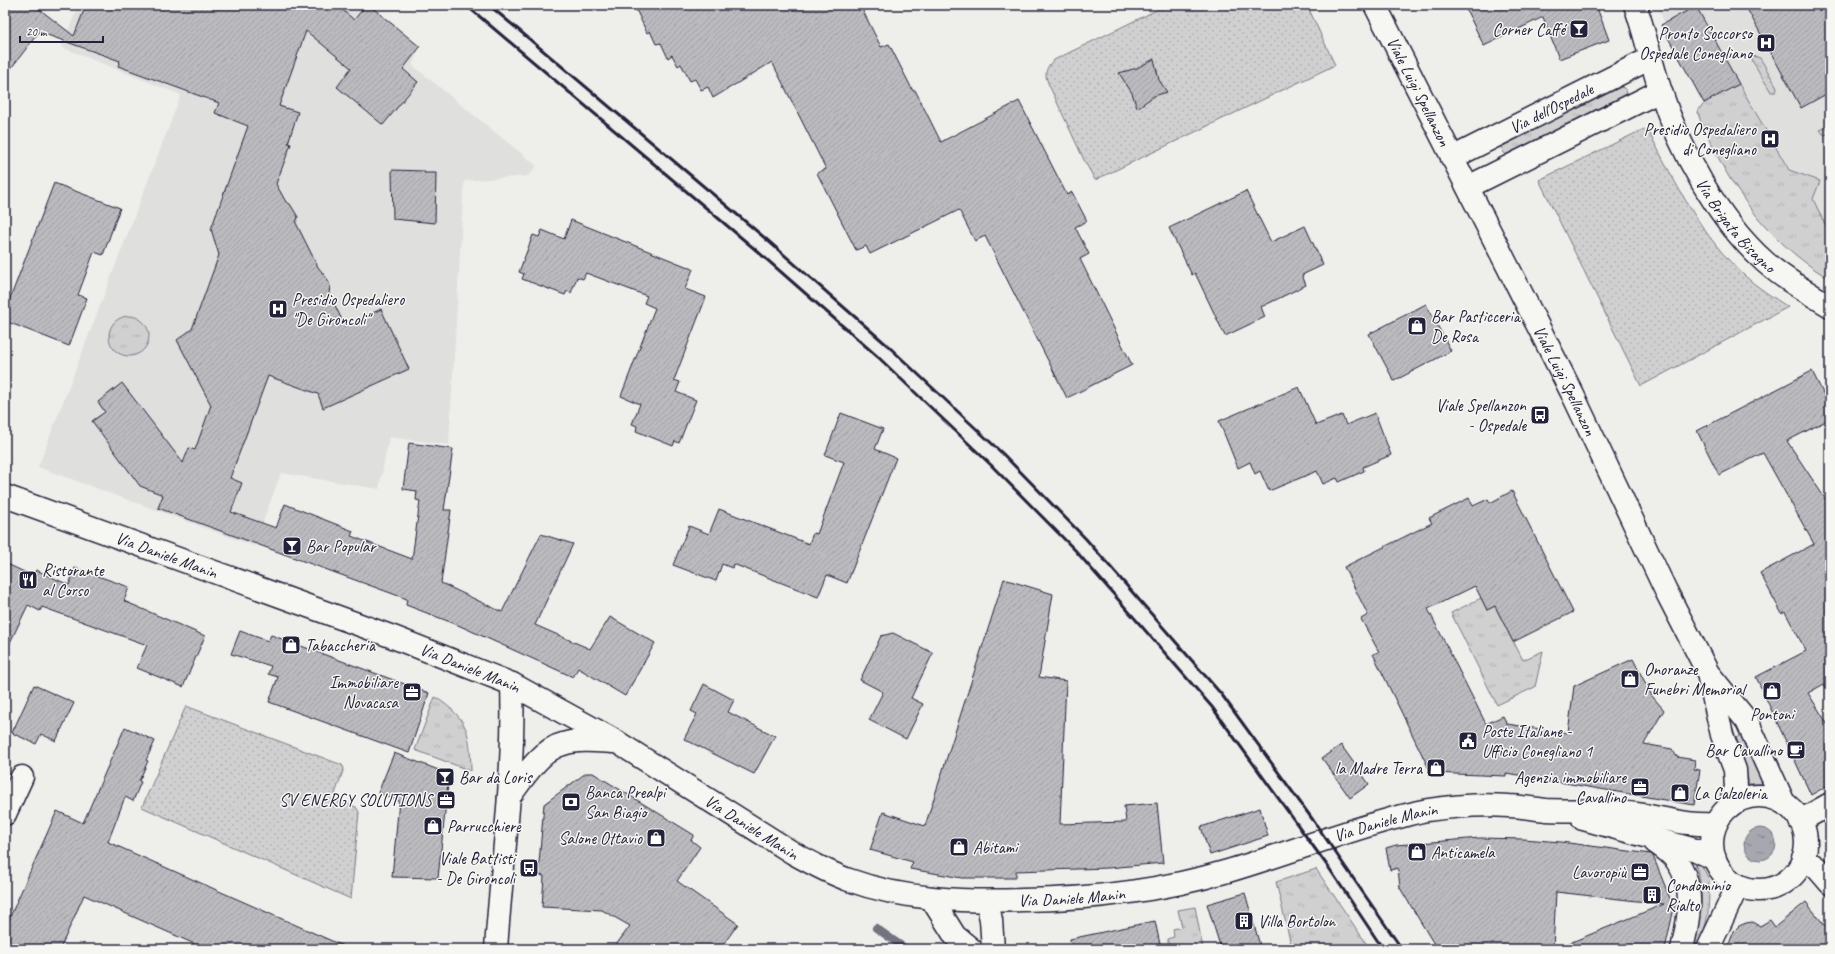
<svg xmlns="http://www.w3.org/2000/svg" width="1835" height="954" font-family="Caveat,sans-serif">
  <defs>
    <pattern id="grass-tufts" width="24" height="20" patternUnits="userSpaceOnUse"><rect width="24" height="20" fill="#d0d0d1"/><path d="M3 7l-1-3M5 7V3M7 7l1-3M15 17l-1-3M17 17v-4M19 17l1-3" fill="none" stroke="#b2b2b4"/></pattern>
    <pattern id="park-dots" width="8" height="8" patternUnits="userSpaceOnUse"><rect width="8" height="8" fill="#d0d0d1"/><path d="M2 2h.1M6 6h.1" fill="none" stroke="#b2b2b4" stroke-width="1.8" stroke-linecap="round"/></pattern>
    <pattern id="water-ripples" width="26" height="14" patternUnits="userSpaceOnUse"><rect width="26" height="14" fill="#a7a7af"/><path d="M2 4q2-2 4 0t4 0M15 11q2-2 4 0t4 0" fill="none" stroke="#888890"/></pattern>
    <pattern id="building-hatch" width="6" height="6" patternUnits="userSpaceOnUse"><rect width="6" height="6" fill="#bbbbbf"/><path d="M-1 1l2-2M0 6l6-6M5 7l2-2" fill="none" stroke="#a0a0a5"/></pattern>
  </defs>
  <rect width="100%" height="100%" fill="#eeeeeb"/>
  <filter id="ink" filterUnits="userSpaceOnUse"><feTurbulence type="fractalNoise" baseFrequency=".025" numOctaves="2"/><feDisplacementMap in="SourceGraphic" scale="8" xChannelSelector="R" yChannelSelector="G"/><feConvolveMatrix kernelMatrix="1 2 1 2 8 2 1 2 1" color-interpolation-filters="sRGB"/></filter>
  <g filter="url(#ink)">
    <!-- built -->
    <g fill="#dfdfde">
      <path d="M79,5h290l51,42 -8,18 125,101 -9,10 -64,5 -15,264 -60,-8 -10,52 -98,-16 -27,73 -216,-79 143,-372 -120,-48z"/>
      <path d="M1658,5h172v274l-27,-18 -29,-26 -15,-15 -30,-41 -30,-62 1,-9 4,-5 -34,-63z"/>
    </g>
    <!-- grass -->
    <g fill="url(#grass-tufts)" stroke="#797986">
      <path d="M1754,56l6,2 17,29 -1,5h-5l-18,-30 -1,-4z"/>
      <path d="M1739,84l50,86 31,11 -7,18 17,36v44c-53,-31 -93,-80 -119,-136 -4,-10 -11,-20 -13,-31 4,-12 30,-22 41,-28z"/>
      <path d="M1621,87l5,2 -1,6 -120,60 -4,-8z"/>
      <path d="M1830,126v9l-7,-1 -3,-4z"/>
      <circle cx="129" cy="336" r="20"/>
      <path d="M1481,598l6,12 8,-4 28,54 20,-9 -8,36 -38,18 -46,-92z"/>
      <path d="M435,697c34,22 35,36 36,74l-56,-21z"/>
      <path d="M1741,735l23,49h-15l-7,-32 -6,-14z"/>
      <path d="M1695,864l7,2 7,13v15l-1,20 -8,35 -8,-1c7,-30 15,-54 3,-84z"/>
      <path d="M1316,869l54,80h-78l-16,-67z"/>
      <path d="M1195,907l8,42h-33l-3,-10 7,-2 -1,-8 9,-2 -4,-17z"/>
    </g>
    <!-- park -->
    <g fill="url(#park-dots)" stroke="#797986">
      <path d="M1167,5h140l28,60 -240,115 -11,-20 -36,-77c-4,-10 -2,-16 6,-23z"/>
      <path d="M1644,129l6,5c25,49 53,105 95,142 13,12 28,21 43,31l-147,79 -102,-206z"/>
      <path d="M186,706l156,59 2,3 -9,26 1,6 20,7 3,5 -8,87 -209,-92z"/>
    </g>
    <!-- water -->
    <circle fill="url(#water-ripples)" stroke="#727281" cx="1760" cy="844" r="16"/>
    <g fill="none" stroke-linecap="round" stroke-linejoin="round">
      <!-- stream -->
      <path stroke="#727281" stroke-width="8" d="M876,928l30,21"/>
    </g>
    <!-- building -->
    <g fill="url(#building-hatch)" stroke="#22223b">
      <path d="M5,5h29l40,31 12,-31h251l17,15 12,-15h3l51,42 -17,22 15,13 -35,43 -46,-38 14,-19 -45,-37 -27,75 19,6 -10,31 3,1 -15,40 10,18 4,2 8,13 -2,6 22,44 10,13 2,6 -1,7 16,33 36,-17 28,60 -86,39 -5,-14 -50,-18 -38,102 12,5 -11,29 45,16 9,-24 68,27 -2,5 61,23 8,-58 -4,-1 1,-9 -14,-2 6,-46 44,6 -9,61h7l-10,73 61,29 39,-78 32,10 -38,81 55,24 20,-32 45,26 -30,53 -47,-28 -5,9 -115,-52 -52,-20 1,-6 -249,-91 5,-13 -23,-9 -48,-65 13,-9 -7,-10 24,-19 61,80 6,-15 6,2 16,-45 -34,-65 15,-11 27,-74 -8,-26 37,-103 -33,-13 4,-10 -101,-37 2,-5 -81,-29 -34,44z"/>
      <path d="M634,5h226l21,42 8,-3 24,47 2,-1 26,52 78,-41 48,94 5,-3 15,29 -12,6 14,27 -9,5 52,106 -65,33 -82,-162 -10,5 -16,-31 -89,44 -4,-8 -10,4 -39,-77 9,-4 -54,-107 -59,36 -5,-11 -7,3 -6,-11 -5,2 -9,-17 -3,2 -6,-11 -4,3 -7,-15 -5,1 -6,-13 -3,2z"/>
      <path d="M1464,5h132l13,35 -50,19 -16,-42 -59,29z"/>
      <path d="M1745,5h85v87l-29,16z"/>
      <path d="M1696,6l43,78 -35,19 -43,-78z"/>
      <path d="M1154,59l5,21 8,12 -13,4 -17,12 -5,-15 -13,-20 18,-5z"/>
      <path d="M392,170l32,1v2h12l-1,50 -42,-4z"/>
      <path d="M54,183l66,25 -17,47 -9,-3 -16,43 9,3 -18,48 -64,-25v-9z"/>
      <path d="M1246,191l25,51 34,-16 18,39 -21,10 4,10 -45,22 4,10 -40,19 -30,-63 -3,2 -23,-47z"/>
      <path d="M571,220l122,49 -8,20 21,8 -32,83 6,2 -4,10 20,8 -17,43 -4,-2 -2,5 -37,-15 1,-5 -5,-2 8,-20 -19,-8 34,-88 -11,-5 3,-7 -61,-23 -3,6 -6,-2 -6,16 -4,-2 -2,4 -43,-16 2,-5 -5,-2 14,-37 6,2 3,-7 22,9z"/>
      <path d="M1426,304l25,47 -57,30 -25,-47z"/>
      <path d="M1812,371l18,36v12l-43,22 43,65v188l-6,-10 -16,9 22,35v56l-19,11 -55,-118 50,-26 -21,-39 -3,2 -22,-41 54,-29 -51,-91 -44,22 -22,-44z"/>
      <path d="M1299,387l17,38 26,-10 4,10 29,-12 16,42 -28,12 1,4 -25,11 -2,-4 -14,6 -6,-13 -48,20 -9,-20 -5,3 -5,-12 -12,6 -19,-47z"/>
      <path d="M841,413l42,16 -8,20 21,9 -49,125 -20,-8 -9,22 -85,-33 -1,4 -10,-4 -6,17 -43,-16 16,-39 20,8 10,-25 90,35 4,-11 4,1 27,-72 -19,-7z"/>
      <path d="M1512,491l61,121 -60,30 -18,-36 -8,4 -12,-24 -47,23 58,115 17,-8 4,8 61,9 6,-47 59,-27 19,37 12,14 -20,34 28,5 5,8 18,3 -1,9 6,1 -6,35 -188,-32v3l-75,-3 -58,-119 6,-2 -18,-33 7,-4 -24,-48 88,-44 -3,-5 40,-20 4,8 15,-7 2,4z"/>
      <path d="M5,563l28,13 3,-6 33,15 6,-17 54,19 -5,14 81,35 -22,51 -46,-19 10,-23 -105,-38 -2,4 -12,-6 -23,48z"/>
      <path d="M1004,579l49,15 -14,83 27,4 -6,143 66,-2 -2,-16 33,-3 6,60 -55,5 -92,3v7h-54l-52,-9 3,-7 -43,-12 13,-38 42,14z"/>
      <path d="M240,631l28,10 3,-6 158,58 -20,60 -140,-51 9,-25 -10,-3 3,-8 -40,-12z"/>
      <path d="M893,633l40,20 -22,45 12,6 -17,35 -37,-19 14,-28 -23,-12 21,-44z"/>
      <path d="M704,684l30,16 -6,12 47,24 -21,38 -70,-35 13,-25 -6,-3z"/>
      <path d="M34,685l40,18 -18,38 -15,-7 -5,10 -24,-11z"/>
      <path d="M125,727l30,14 -9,19 2,1 -9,20 2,1 -8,19 -8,-4 -17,45 242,107h-144l-122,-54 -24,54h-55v-21l52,-117 26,12z"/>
      <path d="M1341,745l28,39 -19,14 -28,-40z"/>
      <path d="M394,753l55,21 -11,104 -46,-1 7,-76 -21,-8z"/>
      <path d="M586,773h7l101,62 -3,5 9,7 -23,34 61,43 -18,25h-107l17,-23 -28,-16 -60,-3 2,-31 -6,-1 6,-71z"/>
      <path d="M1260,808l8,28 -58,19 -9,-28z"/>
      <path d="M1480,838l44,1 37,3 90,12 2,2 18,45 5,-2 -11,50h-110l109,-45 -108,-12 -3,57h-116l-37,-61 -2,-20 -8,2 -4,-22 10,-3z"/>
      <path d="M1245,893l16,56h-40l-14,-45z"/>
      <path d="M1806,902l24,30v17h-103l7,-18 5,-5 7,-3 7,-1 7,4 10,-6 5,7z"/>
      <path d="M1155,921l6,28h-90l-1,-10z"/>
    </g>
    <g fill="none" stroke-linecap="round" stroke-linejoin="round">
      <defs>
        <g id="minor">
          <path id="s1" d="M1635,5c10,28 16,57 25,84 19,60 58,131 105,173 19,17 42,30 65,44"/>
          <path id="s2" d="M1452,158l199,-100"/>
          <path d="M1468,187l192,-96"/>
          <path d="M5,814l17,-37"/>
          <path d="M1800,821l30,-17"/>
          <path d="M931,898l24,38 16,13"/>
          <path d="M987,901l4,19 2,29"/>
        </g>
        <g id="tertiary">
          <path id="s3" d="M1375,5l198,390 93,196 42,82 39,48 37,82"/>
          <path id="s4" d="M5,496l388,141 119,47 105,58 176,111c18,10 36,20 56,27 55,20 116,22 173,20 70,-1 139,-9 206,-29 55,-16 108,-37 163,-52 12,-3 25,-7 37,-9 26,-4 55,-6 81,-4 12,0 25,3 37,4 31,1 60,0 90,4 29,4 51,12 80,10"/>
          <path d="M1709,678l13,57 13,35 1,18 -7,19"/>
          <circle cx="1759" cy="843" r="47"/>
          <path d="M509,797c13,-17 32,-48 54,-53 16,-5 33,-3 49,-2"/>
          <path d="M1583,819l113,31 19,9"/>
          <path d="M1655,842c7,5 16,11 21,18 20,26 13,59 6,89"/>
          <path d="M1803,858l14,10 13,15"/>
          <path d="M496,949c6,-88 19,-177 16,-265"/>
          <path d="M1708,949l30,-64"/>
        </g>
      </defs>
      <!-- minor casing -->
      <use href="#minor" stroke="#22223b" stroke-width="25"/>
      <!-- tertiary casing -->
      <use href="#tertiary" stroke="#22223b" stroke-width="25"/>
      <!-- minor -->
      <use href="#minor" stroke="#f6f6f2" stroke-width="22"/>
      <!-- tertiary -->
      <use href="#tertiary" stroke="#f6f6f2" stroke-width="22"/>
      <!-- rail -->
      <g stroke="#22223b" stroke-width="3">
        <path d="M466,5l291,246 121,106 113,108 84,85 137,157 117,161 54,81"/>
        <path d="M489,5l277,234 121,106 116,109 83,85 136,156 91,125 89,129"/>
      </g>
    </g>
  </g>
  <!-- icons -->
  <defs>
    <symbol id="bar-square" viewBox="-11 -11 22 22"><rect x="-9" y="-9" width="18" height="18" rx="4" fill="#22223b" stroke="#f6f6f2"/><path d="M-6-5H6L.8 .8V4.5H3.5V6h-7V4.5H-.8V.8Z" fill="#fff"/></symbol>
    <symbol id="hospital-square" viewBox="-11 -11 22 22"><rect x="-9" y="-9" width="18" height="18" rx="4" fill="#22223b" stroke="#f6f6f2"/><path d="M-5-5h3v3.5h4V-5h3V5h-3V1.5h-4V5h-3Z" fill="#fff"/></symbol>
    <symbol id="shop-square" viewBox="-11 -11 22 22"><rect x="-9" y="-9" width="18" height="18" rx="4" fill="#22223b" stroke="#f6f6f2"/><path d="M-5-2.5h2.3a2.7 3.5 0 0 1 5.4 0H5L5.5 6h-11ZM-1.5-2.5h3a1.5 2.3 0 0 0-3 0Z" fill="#fff"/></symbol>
    <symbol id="bus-square" viewBox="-11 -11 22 22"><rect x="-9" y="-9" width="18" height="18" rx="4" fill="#22223b" stroke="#f6f6f2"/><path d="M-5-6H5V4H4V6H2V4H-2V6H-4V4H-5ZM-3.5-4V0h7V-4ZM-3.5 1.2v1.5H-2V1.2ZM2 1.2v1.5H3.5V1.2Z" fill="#fff"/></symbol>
    <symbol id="restaurant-square" viewBox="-11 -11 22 22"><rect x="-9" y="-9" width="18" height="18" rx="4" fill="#22223b" stroke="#f6f6f2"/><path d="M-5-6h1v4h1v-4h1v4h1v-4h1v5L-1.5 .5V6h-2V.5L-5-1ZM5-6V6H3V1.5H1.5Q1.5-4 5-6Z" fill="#fff"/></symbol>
    <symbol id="office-square" viewBox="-11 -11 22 22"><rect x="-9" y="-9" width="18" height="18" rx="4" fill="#22223b" stroke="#f6f6f2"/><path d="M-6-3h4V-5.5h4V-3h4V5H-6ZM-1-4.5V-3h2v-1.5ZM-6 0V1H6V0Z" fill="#fff"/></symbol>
    <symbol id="civic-square" viewBox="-11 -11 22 22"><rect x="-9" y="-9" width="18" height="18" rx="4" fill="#22223b" stroke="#f6f6f2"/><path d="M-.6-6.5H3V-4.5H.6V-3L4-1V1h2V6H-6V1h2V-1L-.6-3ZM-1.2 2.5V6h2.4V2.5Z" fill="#fff"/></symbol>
    <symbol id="cafe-square" viewBox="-11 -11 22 22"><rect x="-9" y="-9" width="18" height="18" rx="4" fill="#22223b" stroke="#f6f6f2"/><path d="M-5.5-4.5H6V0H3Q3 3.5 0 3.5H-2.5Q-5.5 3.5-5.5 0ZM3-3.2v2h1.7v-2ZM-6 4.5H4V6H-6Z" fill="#fff"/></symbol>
    <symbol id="bank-square" viewBox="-11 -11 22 22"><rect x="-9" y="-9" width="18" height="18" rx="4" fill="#22223b" stroke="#f6f6f2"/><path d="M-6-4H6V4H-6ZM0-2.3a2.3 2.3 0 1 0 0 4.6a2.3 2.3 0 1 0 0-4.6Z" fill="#fff"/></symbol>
    <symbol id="building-square" viewBox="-11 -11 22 22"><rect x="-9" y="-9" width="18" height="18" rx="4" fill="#22223b" stroke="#f6f6f2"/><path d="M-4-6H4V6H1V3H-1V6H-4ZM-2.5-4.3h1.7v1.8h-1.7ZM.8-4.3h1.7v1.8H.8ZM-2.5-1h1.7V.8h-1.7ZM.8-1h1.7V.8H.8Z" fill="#fff"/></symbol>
  </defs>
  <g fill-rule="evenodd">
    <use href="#bar-square" x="1568" y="18" width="22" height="22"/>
    <use href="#hospital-square" x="1755" y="32" width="22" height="22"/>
    <use href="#hospital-square" x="1759" y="128" width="22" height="22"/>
    <use href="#hospital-square" x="267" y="298" width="22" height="22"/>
    <use href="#shop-square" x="1406" y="315" width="22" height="22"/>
    <use href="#bus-square" x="1529" y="404" width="22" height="22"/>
    <use href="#bar-square" x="281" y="535" width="22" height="22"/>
    <use href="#restaurant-square" x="17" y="569" width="22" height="22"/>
    <use href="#shop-square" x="280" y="634" width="22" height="22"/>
    <use href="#shop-square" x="1619" y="668" width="22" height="22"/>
    <use href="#shop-square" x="1761" y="680" width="22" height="22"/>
    <use href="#office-square" x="401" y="681" width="22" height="22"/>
    <use href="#civic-square" x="1457" y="730" width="22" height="22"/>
    <use href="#cafe-square" x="1785" y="739" width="22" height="22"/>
    <use href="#shop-square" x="1425" y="757" width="22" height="22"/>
    <use href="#bar-square" x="434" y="766" width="22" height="22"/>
    <use href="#office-square" x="1629" y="776" width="22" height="22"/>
    <use href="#shop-square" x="1669" y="782" width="22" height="22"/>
    <use href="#office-square" x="435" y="789" width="22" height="22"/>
    <use href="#bank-square" x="560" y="791" width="22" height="22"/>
    <use href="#shop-square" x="422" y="815" width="22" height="22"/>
    <use href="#shop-square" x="645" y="827" width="22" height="22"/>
    <use href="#shop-square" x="948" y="836" width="22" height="22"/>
    <use href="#shop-square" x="1406" y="841" width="22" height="22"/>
    <use href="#bus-square" x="518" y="857" width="22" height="22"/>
    <use href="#office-square" x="1629" y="861" width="22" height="22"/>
    <use href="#building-square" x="1641" y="884" width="22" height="22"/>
    <use href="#building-square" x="1233" y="910" width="22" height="22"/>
  </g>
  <g text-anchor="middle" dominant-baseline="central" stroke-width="3" stroke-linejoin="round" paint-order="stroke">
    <!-- poi labels -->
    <g font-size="17" fill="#22223b" stroke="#f6f6f2" text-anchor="start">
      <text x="1565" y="29" text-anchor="end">Corner Caffé</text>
      <text x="1752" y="33" text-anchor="end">Pronto Soccorso<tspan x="1752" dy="20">Ospedale Conegliano</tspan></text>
      <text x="1756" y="129" text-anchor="end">Presidio Ospedaliero<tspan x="1756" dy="20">di Conegliano</tspan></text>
      <text x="292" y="299">Presidio Ospedaliero<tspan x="292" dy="20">"De Gironcoli"</tspan></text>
      <text x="1431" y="316">Bar Pasticceria<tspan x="1431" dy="20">De Rosa</tspan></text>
      <text x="1526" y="405" text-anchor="end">Viale Spellanzon<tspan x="1526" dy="20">- Ospedale</tspan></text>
      <text x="306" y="546">Bar Popular</text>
      <text x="42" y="570">Ristorante<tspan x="42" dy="20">al Corso</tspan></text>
      <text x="305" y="645">Tabaccheria</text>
      <text x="1644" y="669">Onoranze<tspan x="1644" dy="20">Funebri Memorial</tspan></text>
      <text x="398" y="682" text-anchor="end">Immobiliare<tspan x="398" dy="20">Novacasa</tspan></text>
      <text x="1772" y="714" text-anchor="middle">Pontoni</text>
      <text x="1482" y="731">Poste Italiane -<tspan x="1482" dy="20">Ufficio Conegliano 1</tspan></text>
      <text x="1782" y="750" text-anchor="end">Bar Cavallino</text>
      <text x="1422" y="768" text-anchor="end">la Madre Terra</text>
      <text x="459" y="777">Bar da Loris</text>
      <text x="1626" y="777" text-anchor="end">Agenzia immobiliare<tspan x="1626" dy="20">Cavallino</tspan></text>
      <text x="585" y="792">Banca Prealpi<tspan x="585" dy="20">San Biagio</tspan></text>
      <text x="1694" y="793">La Calzoleria</text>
      <text x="432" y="800" text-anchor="end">SV ENERGY SOLUTIONS</text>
      <text x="447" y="826">Parrucchiere</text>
      <text x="642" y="838" text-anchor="end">Salone Ottavio</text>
      <text x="973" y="847">Abitami</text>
      <text x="1431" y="852">Anticamela</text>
      <text x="515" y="858" text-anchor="end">Viale Battisti<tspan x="515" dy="20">- De Gironcoli</tspan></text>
      <text x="1626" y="872" text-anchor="end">Lavoropiù</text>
      <text x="1666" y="885">Condominio<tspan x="1666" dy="20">Rialto</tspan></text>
      <text x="1258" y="921">Villa Bortolon</text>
    </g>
    <!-- street labels -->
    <g font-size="17" fill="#22223b" stroke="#f6f6f2">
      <text stroke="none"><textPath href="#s3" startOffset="97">Viale Luigi Spellanzon</textPath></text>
      <text stroke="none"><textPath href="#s2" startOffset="111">Via dell'Ospedale</textPath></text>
      <text stroke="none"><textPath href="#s1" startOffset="245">Via Brigata Bisagno</textPath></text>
      <text stroke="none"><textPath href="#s3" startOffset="421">Viale Luigi Spellanzon</textPath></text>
      <text stroke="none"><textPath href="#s4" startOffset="172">Via Daniele Manin</textPath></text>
      <text stroke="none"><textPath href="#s4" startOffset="496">Via Daniele Manin</textPath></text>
      <text stroke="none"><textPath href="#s4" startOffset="1480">Via Daniele Manin</textPath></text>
      <text stroke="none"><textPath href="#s4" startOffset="820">Via Daniele Manin</textPath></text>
      <text stroke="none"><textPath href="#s4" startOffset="1156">Via Daniele Manin</textPath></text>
    </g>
  </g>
  <!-- margin -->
  <rect width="1835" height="954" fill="none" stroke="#f6f6f2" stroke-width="20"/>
  <rect x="10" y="10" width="1815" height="934" fill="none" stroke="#22223b" stroke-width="1.5" filter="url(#ink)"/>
  <!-- scale -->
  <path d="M20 36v6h83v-6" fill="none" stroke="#22223b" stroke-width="2"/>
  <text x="26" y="36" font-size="12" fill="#22223b" stroke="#f6f6f2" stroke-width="3" paint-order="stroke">20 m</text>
</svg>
